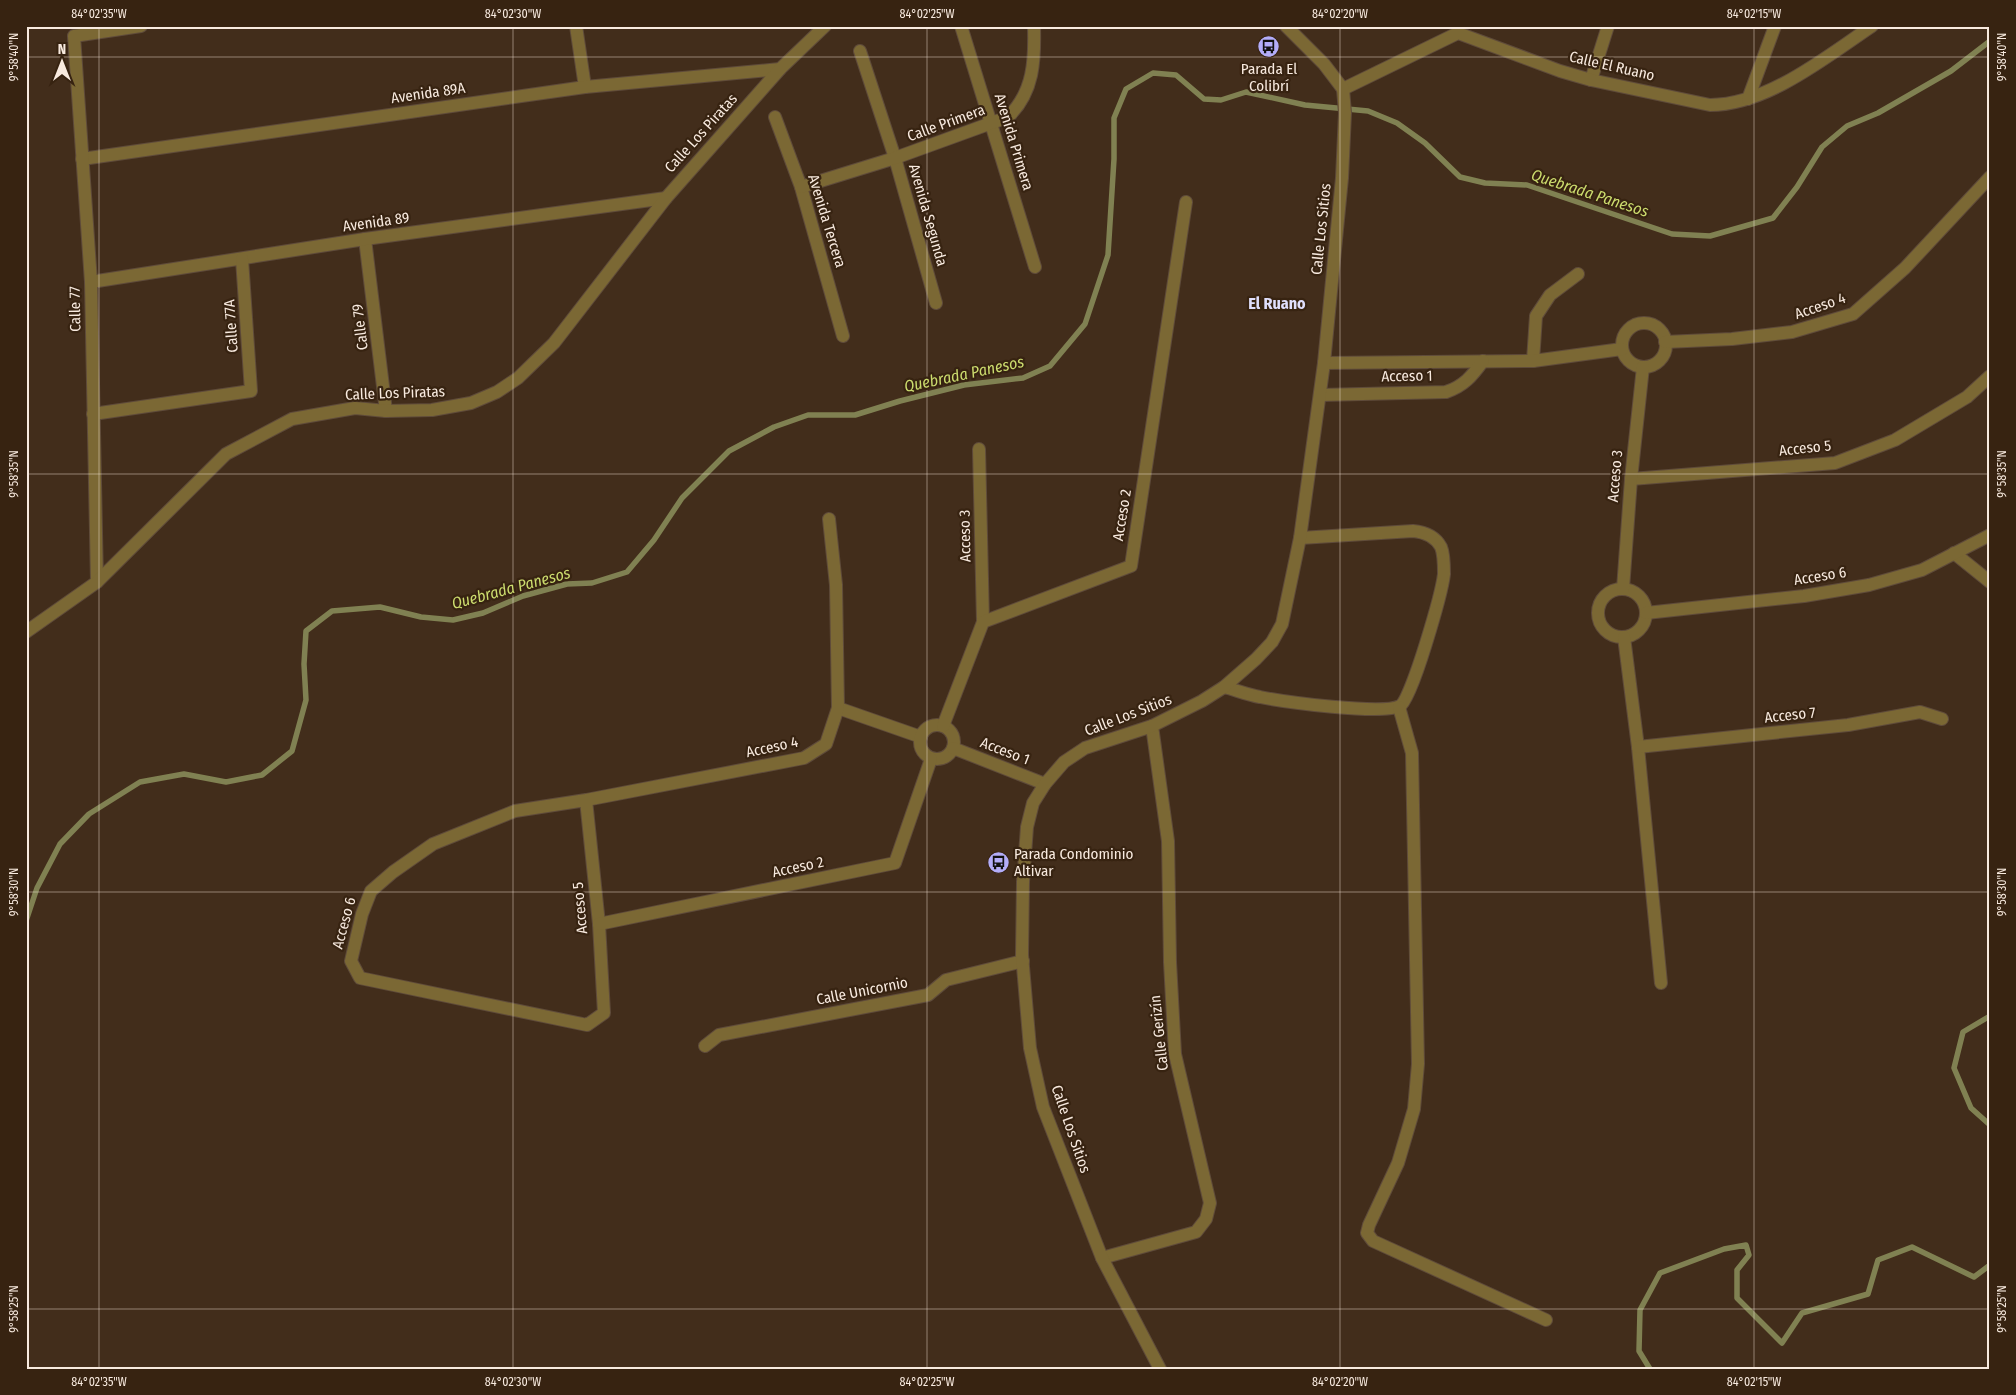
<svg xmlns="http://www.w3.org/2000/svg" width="2016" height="1395" font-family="'Fira Sans Condensed',sans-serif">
  <rect width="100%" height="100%" fill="#422d1b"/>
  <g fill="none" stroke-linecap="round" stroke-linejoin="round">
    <!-- stream -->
    <g stroke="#808152" stroke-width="5.5">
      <path d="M26,921l11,-33 23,-44 29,-30 51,-32 44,-8 42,8 36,-7 30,-24 14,-51 -2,-36 2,-33 26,-20 48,-4 41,10 32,3 30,-7 40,-17 44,-12 25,-1 35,-11 27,-32 28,-42 47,-47 45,-24 34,-12h47l45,-14 64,-16 59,-7 27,-12 35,-42 23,-69 6,-96v-41l12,-29 27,-16 23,2 28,24 17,1 25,-8 59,13 63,6 29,12 28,20 35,34 25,6 42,2 145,49 38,2 63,-18 24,-31 25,-40 25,-21 31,-13 73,-42 39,-30"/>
      <path d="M1990,1016l-27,16 -9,36 17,40 19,17"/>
      <path d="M1650,1369l-11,-18 1,-41 20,-37 64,-24 22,-4 3,10 -12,15v28l45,45 20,-30 66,-19 10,-34 34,-13 62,30 16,-12"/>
    </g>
    <defs>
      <g id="minor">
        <path d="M576,26l9,61"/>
        <path d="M961,26l74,241"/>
        <path d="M860,51l35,107 41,145"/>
        <path d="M1591,80l17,-54"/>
        <path d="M1343,89l115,-56 102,38 31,9 119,25c57,0 116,-48 162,-79"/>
        <path d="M1748,99l27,-73"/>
        <path d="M775,117l26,70 42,149"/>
        <path d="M82,159l503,-72 195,-18"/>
        <path d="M801,187l94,-29 113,-41c26,-25 27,-57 26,-91"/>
        <path d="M365,239l21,172"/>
        <path d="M91,282l274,-43 301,-41"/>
        <circle cx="1644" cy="345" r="22"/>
        <path d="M1665,342l67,-3 60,-7 61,-18 52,-46 85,-91"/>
        <path d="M1533,361l3,-45 14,-21 28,-21"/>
        <path d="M1324,363l209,-2 89,-12"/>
        <path d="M1320,395l126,-3c18,-6 26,-16 37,-31"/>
        <path d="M93,414l158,-23 -9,-132"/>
        <path d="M979,449l4,173"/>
        <path d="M1631,479l204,-16 60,-23 72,-43 23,-21"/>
        <path d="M1954,553l36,29"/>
        <path d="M97,582l-6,-300 -17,-246 67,-10"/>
        <circle cx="1622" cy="613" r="24"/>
        <path d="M1623,589l8,-110 12,-112"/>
        <path d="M1646,613l158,-17 65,-11 53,-15 68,-35"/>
        <path d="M26,632l71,-50 129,-128 66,-35 63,-11 31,3 46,-1 39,-7 26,-11 21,-14 36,-35 112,-145 114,-129 45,-43"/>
        <path d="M1624,637l14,110 23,236"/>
        <path d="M1224,687c12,3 24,8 36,10 24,5 122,18 140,9 12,-7 42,-114 44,-132 0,-8 0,-20 -3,-27 -6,-11 -17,-15 -28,-16l-113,7"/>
        <path d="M1399,707l13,46 6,311 -4,45 -16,54 -29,62 -2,8 6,8 173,79"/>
        <path d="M838,708l83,29"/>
        <circle cx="937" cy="742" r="17"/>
        <path d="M943,726l40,-104 148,-56 55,-364"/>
        <path d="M1638,747l210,-22 72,-13 22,7"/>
        <path d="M953,748l92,36"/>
        <path d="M586,800l13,124 5,89 -17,12 -227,-47 -9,-17 11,-47 9,-23 22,-19 40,-28 82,-33 71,-11 218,-42 22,-14 12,-36 -2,-123 -7,-66"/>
        <path d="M599,924l296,-61 36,-104"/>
        <path d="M705,1046l14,-11 209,-40 18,-15 77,-19"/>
        <path d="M1102,1258l94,-26 10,-13 4,-16 -35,-149 -5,-92 -2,-121 -16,-115"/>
        <path d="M1160,1369l-58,-111 -59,-151 -13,-59 -8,-93 1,-73 4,-55 6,-24 12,-19 19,-22 21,-14 67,-22 50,-25 22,-14 32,-28 16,-17 10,-18 18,-86 24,-175 18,-185 3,-65 -2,-24 -19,-25 -38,-38"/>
      </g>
    </defs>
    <!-- minor casing -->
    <use href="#minor" stroke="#5f4b3a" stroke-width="14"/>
    <!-- minor -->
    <use href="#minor" stroke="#7b6834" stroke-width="12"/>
  </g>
  <!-- ticks -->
  <path fill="none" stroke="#f8eadf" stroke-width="1" stroke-opacity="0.45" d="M99,26v1343M513,26v1343M927,26v1343M1340,26v1343M1754,26v1343M26,57h1964M26,474h1964M26,892h1964M26,1309h1964"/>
  <!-- icons -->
  <defs>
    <symbol id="bus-disc" viewBox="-11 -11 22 22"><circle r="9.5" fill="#b3adf9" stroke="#372311"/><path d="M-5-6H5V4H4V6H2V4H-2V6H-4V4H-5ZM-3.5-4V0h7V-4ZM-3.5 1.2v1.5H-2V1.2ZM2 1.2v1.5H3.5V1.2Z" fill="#111"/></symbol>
  </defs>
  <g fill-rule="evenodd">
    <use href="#bus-disc" x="1256" y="34" width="25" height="25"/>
    <use href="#bus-disc" x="986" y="850" width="25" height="25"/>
  </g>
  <g text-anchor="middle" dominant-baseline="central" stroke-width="4.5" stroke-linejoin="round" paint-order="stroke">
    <!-- street labels -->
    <g font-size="15" fill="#f8eadf" stroke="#372311">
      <text transform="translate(1612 66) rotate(13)">Calle El Ruano</text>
      <text transform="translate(428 93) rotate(-8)">Avenida 89A</text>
      <text transform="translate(946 123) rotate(-20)">Calle Primera</text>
      <text transform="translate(701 133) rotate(-48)">Calle Los Piratas</text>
      <text transform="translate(1014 142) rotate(73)">Avenida Primera</text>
      <text transform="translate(928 215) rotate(74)">Avenida Segunda</text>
      <text transform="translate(827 221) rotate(73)">Avenida Tercera</text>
      <text transform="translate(376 222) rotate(-8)">Avenida 89</text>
      <text transform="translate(1321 229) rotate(-84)">Calle Los Sitios</text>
      <text transform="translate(1820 306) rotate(-19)">Acceso 4</text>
      <text transform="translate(75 309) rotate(-91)">Calle 77</text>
      <text transform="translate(231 326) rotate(-94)">Calle 77A</text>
      <text transform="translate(360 327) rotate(-97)">Calle 79</text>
      <text transform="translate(1407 376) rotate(-1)">Acceso 1</text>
      <text transform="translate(395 393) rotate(-2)">Calle Los Piratas</text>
      <text transform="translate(1805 448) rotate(-6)">Acceso 5</text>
      <text transform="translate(1615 476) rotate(-85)">Acceso 3</text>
      <text transform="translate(1122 515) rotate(-81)">Acceso 2</text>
      <text transform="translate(965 536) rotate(-91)">Acceso 3</text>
      <text transform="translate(1820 576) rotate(-9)">Acceso 6</text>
      <text transform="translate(1128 715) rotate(-21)">Calle Los Sitios</text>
      <text transform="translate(1790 715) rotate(-6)">Acceso 7</text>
      <text transform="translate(772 747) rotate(-12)">Acceso 4</text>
      <text transform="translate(1005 751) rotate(21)">Acceso 1</text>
      <text transform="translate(798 867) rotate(-12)">Acceso 2</text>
      <text transform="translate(580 908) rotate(-95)">Acceso 5</text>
      <text transform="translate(344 923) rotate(-75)">Acceso 6</text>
      <text transform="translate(862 991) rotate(-11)">Calle Unicornio</text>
      <text transform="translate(1159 1033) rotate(-96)">Calle Gerizín</text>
      <text transform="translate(1071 1129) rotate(71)">Calle Los Sitios</text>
    </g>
    <!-- poi labels -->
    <g font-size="15" fill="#f8eadf" stroke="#372311">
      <text x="1269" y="69">Parada El<tspan x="1269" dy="17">Colibrí</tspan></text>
      <text x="1014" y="854" text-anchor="start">Parada Condominio<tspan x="1014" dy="17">Altivar</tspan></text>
    </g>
    <!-- water labels -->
    <g font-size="16" font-style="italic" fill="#ccdc6e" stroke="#372311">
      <text transform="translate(1590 193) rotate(18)">Quebrada Panesos</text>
      <text transform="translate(964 374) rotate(-12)">Quebrada Panesos</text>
      <text transform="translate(511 588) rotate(-15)">Quebrada Panesos</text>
    </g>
    <!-- neighbourhood labels -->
    <g font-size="16" font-weight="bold" fill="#e0dffc" stroke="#372311">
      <text x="1277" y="303">El Ruano</text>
    </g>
  </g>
  <!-- border -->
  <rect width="2016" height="1395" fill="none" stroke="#372311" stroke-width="55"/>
  <!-- north arrow -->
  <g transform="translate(62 62)" stroke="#372311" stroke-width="4" paint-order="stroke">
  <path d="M0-4L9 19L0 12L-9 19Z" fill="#f8eadf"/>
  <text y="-8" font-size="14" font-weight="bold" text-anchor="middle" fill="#f8eadf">N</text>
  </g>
  <rect x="28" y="28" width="1960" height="1340" fill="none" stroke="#f8eadf" stroke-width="2"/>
  <g font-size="12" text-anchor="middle" fill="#f8eadf">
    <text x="99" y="18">84°02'35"W</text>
    <text x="513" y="18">84°02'30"W</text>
    <text x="927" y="18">84°02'25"W</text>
    <text x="1340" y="18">84°02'20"W</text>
    <text x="1754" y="18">84°02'15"W</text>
    <text transform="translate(14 57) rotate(-90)" y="4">9°58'40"N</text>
    <text transform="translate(2002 57) rotate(-90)" y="4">9°58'40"N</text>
    <text transform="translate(14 474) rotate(-90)" y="4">9°58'35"N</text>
    <text transform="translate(2002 474) rotate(-90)" y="4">9°58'35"N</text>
    <text transform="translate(14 892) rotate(-90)" y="4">9°58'30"N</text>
    <text transform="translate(2002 892) rotate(-90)" y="4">9°58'30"N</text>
    <text transform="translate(14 1309) rotate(-90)" y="4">9°58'25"N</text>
    <text transform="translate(2002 1309) rotate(-90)" y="4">9°58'25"N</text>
    <text x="99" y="1386">84°02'35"W</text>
    <text x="513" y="1386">84°02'30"W</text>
    <text x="927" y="1386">84°02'25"W</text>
    <text x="1340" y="1386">84°02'20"W</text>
    <text x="1754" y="1386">84°02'15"W</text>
  </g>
</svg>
